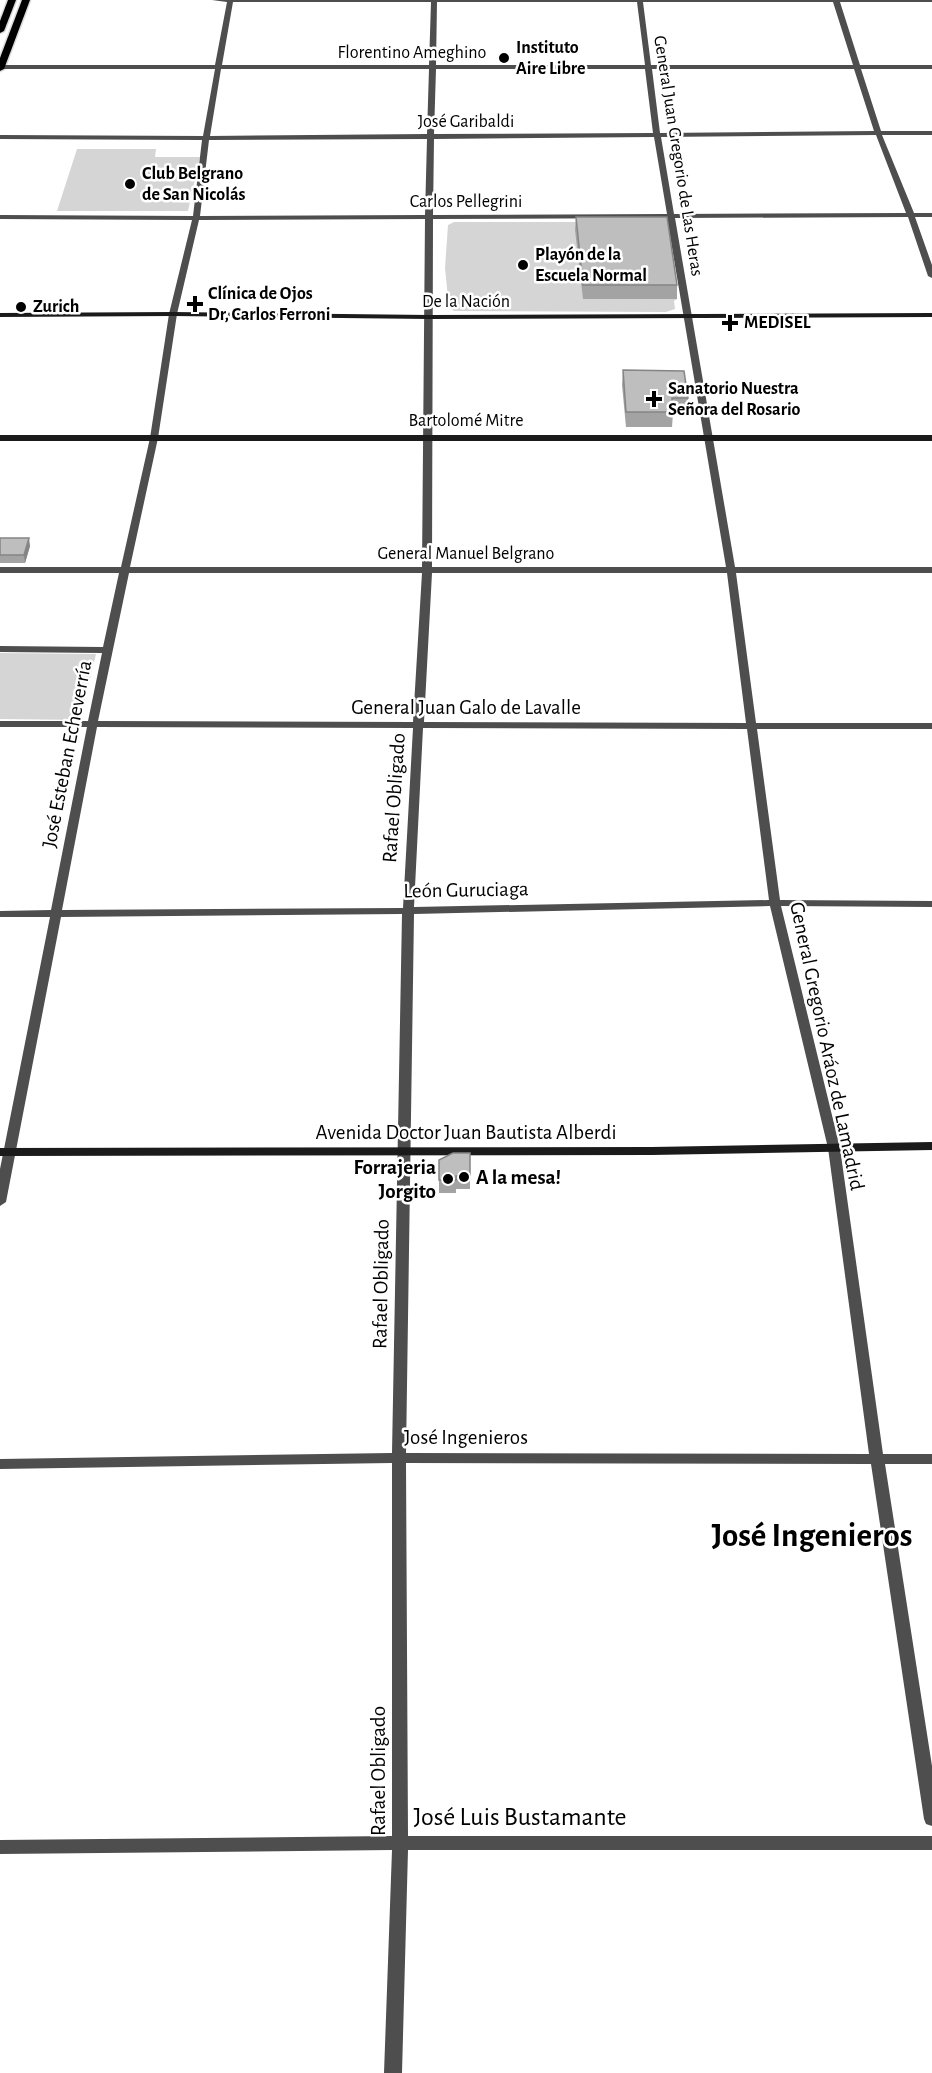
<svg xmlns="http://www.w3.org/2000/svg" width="932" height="2073" font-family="'Alegreya Sans',sans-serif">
  <rect width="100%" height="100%" fill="#fff"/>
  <!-- green -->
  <g fill="#d5d5d5">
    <path d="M77,149h79l-1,8h45l-12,54h-131z"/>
    <path d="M454,222h197l26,77 -3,2 1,8 -9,3 -212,-1 -5,-3 -4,-40 3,-43z"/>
    <path d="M0,653l96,1 -16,66 -80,-1z"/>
  </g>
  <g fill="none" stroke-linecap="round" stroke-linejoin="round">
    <defs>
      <g id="primary">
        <path d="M8,0h8l-12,31 -4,2v-12z"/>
        <path d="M22,0h8l-26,69 -4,2v-13z"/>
      </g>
    </defs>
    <!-- primary casing -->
    <use href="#primary" stroke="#dbdbdb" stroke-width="3"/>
    <!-- street -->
    <path fill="#4e4e4e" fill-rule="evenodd" d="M212,0h720v2h-92l20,63h72v4h-71l20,62h51v4h-50l32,78h18v4h-17l17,48v13l-4,-2 -20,-59 -233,1 60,349h197v6h-196l20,150h176v6h-175l23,171 152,1v6l-151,-1 59,242 43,306h49v10h-47l47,302v60l-6,-2 -2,-5 -53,-355 -465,-1 2,373h524v14h-524l-6,223h-18l8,-223 -392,4v-14l392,-4v-373l-392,6v-10l392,-6 10,-539 -341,3 -55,285 -6,4v-37l50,-252h-50v-6l51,-1 36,-183h-87v-6h88l14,-68 -102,-1v-6l103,1 16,-74h-119v-6h121l29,-129 19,-124 23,-94 -192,-1v-4l193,1 9,-76 -202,-1v-4l203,1 12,-67h-215v-4h215l12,-63zM233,2h198l-2,63h-207zM437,2h200l8,63h-209zM643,2h190l20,63h-202zM221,69h208l-2,65 -217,2zM436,69h209l8,64 -219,1zM652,69h202l20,62 -214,2zM876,135l30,78 -232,1 -13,-77zM654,137l13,77 -234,1 1,-76zM427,139l-2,76 -225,1 9,-76zM667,218l59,349h-294l1,-348zM425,219l-3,348h-292l28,-129 19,-124 22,-94zM129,573h293l-9,149 -315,-1zM432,573h295l19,150 -322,-1zM97,727l316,1 -10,180 -341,2zM423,728l324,1 22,171 -355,7zM770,906l58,242 41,306 -463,-1 8,-539z"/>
    <!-- secondary -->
    <g fill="#1b1b1b" fill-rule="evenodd">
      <path d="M173,312l256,3 503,-2v4l-503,2 -256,-3 -173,1v-4z"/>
      <rect x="0" y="435" width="932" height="6"/>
      <path d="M932,1142v8l-280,5 -652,1v-8l652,-1z"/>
    </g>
    <!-- primary -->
    <use href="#primary" fill="#000" fill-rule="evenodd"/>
  </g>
  <!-- wall -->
  <g fill="#a3a3a3">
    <path d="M576,217l101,68v14h-94l-8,-69z"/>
    <path d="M623,370l65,28 -1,15h-14l-1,14h-46l-4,-42z"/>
    <path d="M0,538l30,8 -5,17h-25z"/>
    <path d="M470,1153v36h-14v4h-17v-33z"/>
  </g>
  <!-- shaded-wall -->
  <path fill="#858585" d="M29,538l1,8 -5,17 -1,-8z"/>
  <!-- building -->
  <g fill="#bebebe" stroke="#858585" stroke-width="1.5">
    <path d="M576,217h91l10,68h-94z"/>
    <path d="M623,370l61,1 4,27h-16l1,14h-47z"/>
    <path d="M0,538h29l-5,17h-24z"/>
    <path d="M453,1153h17v23h-14v4h-17v-20z"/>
  </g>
  <!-- markers -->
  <g fill="#000" stroke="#fff" stroke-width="2">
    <circle cx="504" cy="58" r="6"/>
    <circle cx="130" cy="184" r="6"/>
    <circle cx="523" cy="265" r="6"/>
    <path d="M192 295h6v6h6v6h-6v6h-6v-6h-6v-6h6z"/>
    <circle cx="21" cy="307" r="6"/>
    <path d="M727 314h6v6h6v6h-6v6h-6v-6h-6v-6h6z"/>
    <path d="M651 390h6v6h6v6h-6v6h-6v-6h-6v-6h6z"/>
    <circle cx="464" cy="1177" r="6"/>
    <circle cx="448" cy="1179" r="6"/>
  </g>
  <g text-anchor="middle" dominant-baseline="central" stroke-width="5" stroke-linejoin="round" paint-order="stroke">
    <!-- far-poi labels -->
    <g font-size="18" font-weight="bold" fill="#000" stroke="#fff" text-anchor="start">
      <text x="516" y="48">Instituto<tspan x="516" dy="21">Aire Libre</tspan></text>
      <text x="142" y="174">Club Belgrano<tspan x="142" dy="21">de San Nicolás</tspan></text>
      <text x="535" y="255">Playón de la<tspan x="535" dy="21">Escuela Normal</tspan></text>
      <text x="208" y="294">Clínica de Ojos<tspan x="208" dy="21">Dr, Carlos Ferroni</tspan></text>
      <text x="33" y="307">Zurich</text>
      <text x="744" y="323">MEDISEL</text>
      <text x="668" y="389">Sanatorio Nuestra<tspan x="668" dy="21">Señora del Rosario</tspan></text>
    </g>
    <!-- far-street labels -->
    <g font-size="18" fill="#000" stroke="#fff">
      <text x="412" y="53">Florentino Ameghino</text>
      <text x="466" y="122">José Garibaldi</text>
      <text transform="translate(678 156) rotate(81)">General Juan Gregorio de Las Heras</text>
      <text x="466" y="202">Carlos Pellegrini</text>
      <text x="466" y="302">De la Nación</text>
      <text x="466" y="421">Bartolomé Mitre</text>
      <text x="466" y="554">General Manuel Belgrano</text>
    </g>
    <!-- street labels -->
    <g font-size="21" fill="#000" stroke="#fff">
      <text x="466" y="707">General Juan Galo de Lavalle</text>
      <text transform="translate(67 754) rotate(-79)">José Esteban Echeverría</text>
      <text transform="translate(394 798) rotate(-86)">Rafael Obligado</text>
      <text transform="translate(466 890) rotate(-1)">León Guruciaga</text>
      <text transform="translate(827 1046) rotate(78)">General Gregorio Aráoz de Lamadrid</text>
      <text x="466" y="1132">Avenida Doctor Juan Bautista Alberdi</text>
      <text transform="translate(381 1284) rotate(-89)">Rafael Obligado</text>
      <text x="466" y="1437">José Ingenieros</text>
      <text transform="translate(378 1771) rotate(-90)">Rafael Obligado</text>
    </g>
    <!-- poi labels -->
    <g font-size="21" font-weight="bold" fill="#000" stroke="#fff" text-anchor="end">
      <text x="436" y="1167">Forrajeria<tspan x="436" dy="24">Jorgito</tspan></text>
      <text x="476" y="1177" text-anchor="start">A la mesa!</text>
    </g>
    <!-- near-street labels -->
    <g font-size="26" fill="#000" stroke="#fff">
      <text x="520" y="1817">José Luis Bustamante</text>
    </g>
    <!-- near-district labels -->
    <g font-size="33" font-weight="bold" fill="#000" stroke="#fff">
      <text x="812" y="1536">José Ingenieros</text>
    </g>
  </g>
</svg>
